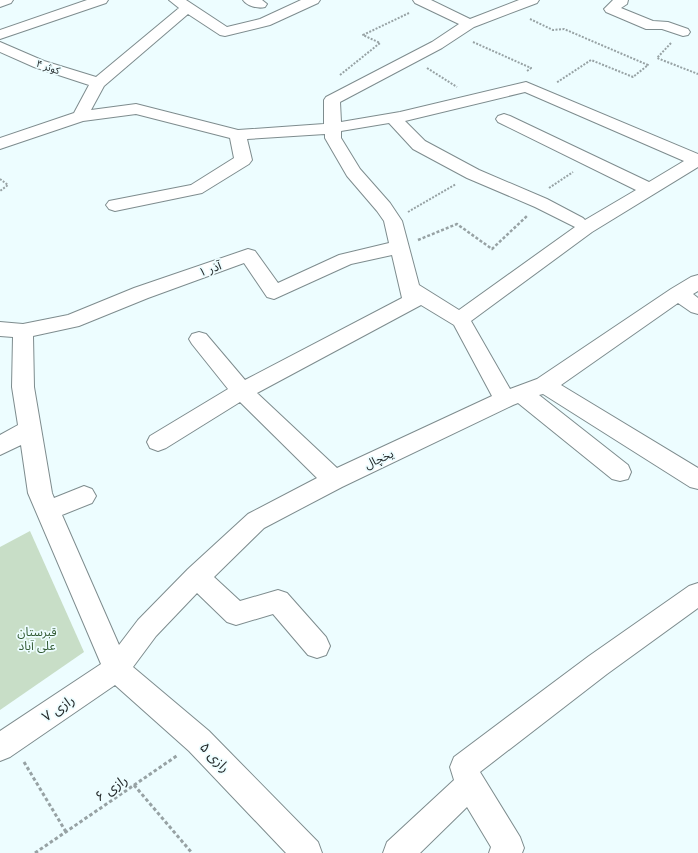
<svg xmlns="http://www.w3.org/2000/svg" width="698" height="853" font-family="'DM Sans','Noto Sans Arabic',sans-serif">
  <rect width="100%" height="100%" fill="#edfdff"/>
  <!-- green -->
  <path fill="#c8dec7" d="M30,531l54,121 -84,58v-163z"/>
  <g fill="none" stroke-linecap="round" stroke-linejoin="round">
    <defs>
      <g id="street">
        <path d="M0,0h13l-2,3 -11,4z"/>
        <path d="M169,0h17l41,27 33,-8 41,-19h19l-2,3 -48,22 -45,11 -5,-1 -32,-21 -84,72 -13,24 45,-6 102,26 86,-6v-24l2,-3 106,-55 27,-18 -44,-21 -2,-3h18l39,19 49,-19h20l-2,3 -63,24 -32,21 -102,54 1,20 59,-10 126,-30 172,72v13l-106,65 -121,89 39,68 27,-10 134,-90 20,-12 7,-2v16l-5,3 5,4v16l-7,-2 -13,-9 -117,82 137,83v21l-8,-2 -147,-93 -4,1 89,70 3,7 -3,7 -8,2 -8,-2 -94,-76 -5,2 -171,82 -78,41 -50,49 26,24 38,-11 9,3 39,44 4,9 -4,9 -9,3 -9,-3 -35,-41 -37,11 -9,-3 -30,-29 -41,43 -23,31 76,64 109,111 4,11h-36l-97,-102 -74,-66 -105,72 -10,4v-30l101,-67 -73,-171 -7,-48 -21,10v-20l18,-10 -6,-38 1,-50 -13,-1v-14l23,2 45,-9 66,-27 114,-39 7,2 23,32 61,-28 50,-12 -5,-22 -7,-10 -30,-35 -22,-38v-4l-78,5 5,21 -3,4 -47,29 -87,18 -6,-2 -3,-4 3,-4 82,-16 43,-27 -4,-20 -94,-24 -53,7 -83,28v-11l74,-25 15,-28 -55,-18 -34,-15v-10l44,19 52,16 83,-69zM525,92l159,69 -35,21 -139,-66 -6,-2 -6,2 -2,3 2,3 138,68 -51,30 -2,-2 -36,-19 -68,-29 -54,-29 -20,-20zM389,123l24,26 54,29 68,29 40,20 -116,83 -40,-25 -17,-64 -12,-18 -30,-34 -19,-31v-7zM392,255l10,43 -157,82 -39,-46 -7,-2 -7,2 -3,5 3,5 36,45 -78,47 -3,6 3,6 8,3 8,-3 74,-46 77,76 -69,36 -60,55 -50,51 -19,25 -57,-130 30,-12 4,-7 -4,-7 -8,-3 -30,12 -2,-5 -18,-106 -1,-51 46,-10 69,-28 96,-35 23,34 7,2 77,-35zM421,305l33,20 38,71 -155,72 -80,-75z"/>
        <path d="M243,0h19l5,4 -2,3c-7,2 -18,-1 -22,-7z"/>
        <path d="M613,0h15l-1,4 -6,4 32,13 15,1 20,7 2,3 -2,3 -5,1 -21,-7h-16l-40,-17 -2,-3z"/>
        <path d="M698,583v25l-91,66 -127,98 40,65 4,11 -2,5h-33l2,-6 -24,-40 -47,46h-37l4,-11 67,-62 -4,-13 4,-10 135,-101 100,-70z"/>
      </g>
      <path id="secondary" d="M87,0h21l-2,3 -106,36v-9z"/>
    </defs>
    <!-- street casing -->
    <use href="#street" stroke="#7e8c8e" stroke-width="2"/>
    <!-- secondary casing -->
    <use href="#secondary" stroke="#7e8c8e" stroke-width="2"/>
    <!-- path-far2 -->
    <g stroke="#97a2a4" stroke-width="2" stroke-dasharray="2 1.5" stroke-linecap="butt">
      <path d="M530,19l23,11 11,-1 84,36 -15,12 -42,-17 -35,23"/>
      <path d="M473,42l58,26 -4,3"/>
      <path d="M671,43l-14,15 41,16"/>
      <path d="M427,68l30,19"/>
      <path d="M340,75l40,-32 -17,-8 46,-22"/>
      <path d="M0,179l8,6 -8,6"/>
      <path d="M549,188l24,-16"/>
      <path d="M408,212l48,-28"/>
    </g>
    <!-- path-far1 -->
    <path stroke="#97a2a4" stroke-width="2.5" stroke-dasharray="3 2" stroke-linecap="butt" d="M418,240l39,-16 35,25 35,-33"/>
    <!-- path -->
    <g stroke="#97a2a4" stroke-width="3" stroke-dasharray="3.5 2.5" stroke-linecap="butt">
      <path d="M24,762l42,70"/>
      <path d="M134,785l58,68"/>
      <path d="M35,853l143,-98"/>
    </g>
    <!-- street -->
    <use href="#street" fill="#fff" fill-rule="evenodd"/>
    <!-- secondary -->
    <use href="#secondary" fill="#fff" fill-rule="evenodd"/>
  </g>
  <g text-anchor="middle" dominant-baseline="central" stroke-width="3.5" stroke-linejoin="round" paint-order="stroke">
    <!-- far-street labels -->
    <g font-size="10" fill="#222829" stroke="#edfdff">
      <text transform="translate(48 67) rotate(19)">کوثر ۴</text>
    </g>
    <!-- street labels -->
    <g font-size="12" fill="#222829" stroke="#edfdff">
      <text transform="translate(210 269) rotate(-20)">آذر ۱</text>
      <text transform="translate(379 459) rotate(-25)">یخچال</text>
    </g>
    <!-- park labels -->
    <g font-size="12" fill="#335b34" stroke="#edfdff">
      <text x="37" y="632">قبرستان<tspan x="37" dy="14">علی آباد</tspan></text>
    </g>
    <!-- near-street labels -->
    <g font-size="14" fill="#222829" stroke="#edfdff">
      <text transform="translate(58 708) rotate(-34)">رازی ۷</text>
      <text transform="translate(215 757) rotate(46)">رازی ۵</text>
      <text transform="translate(111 788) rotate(-34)">رازی ۶</text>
    </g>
  </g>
</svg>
